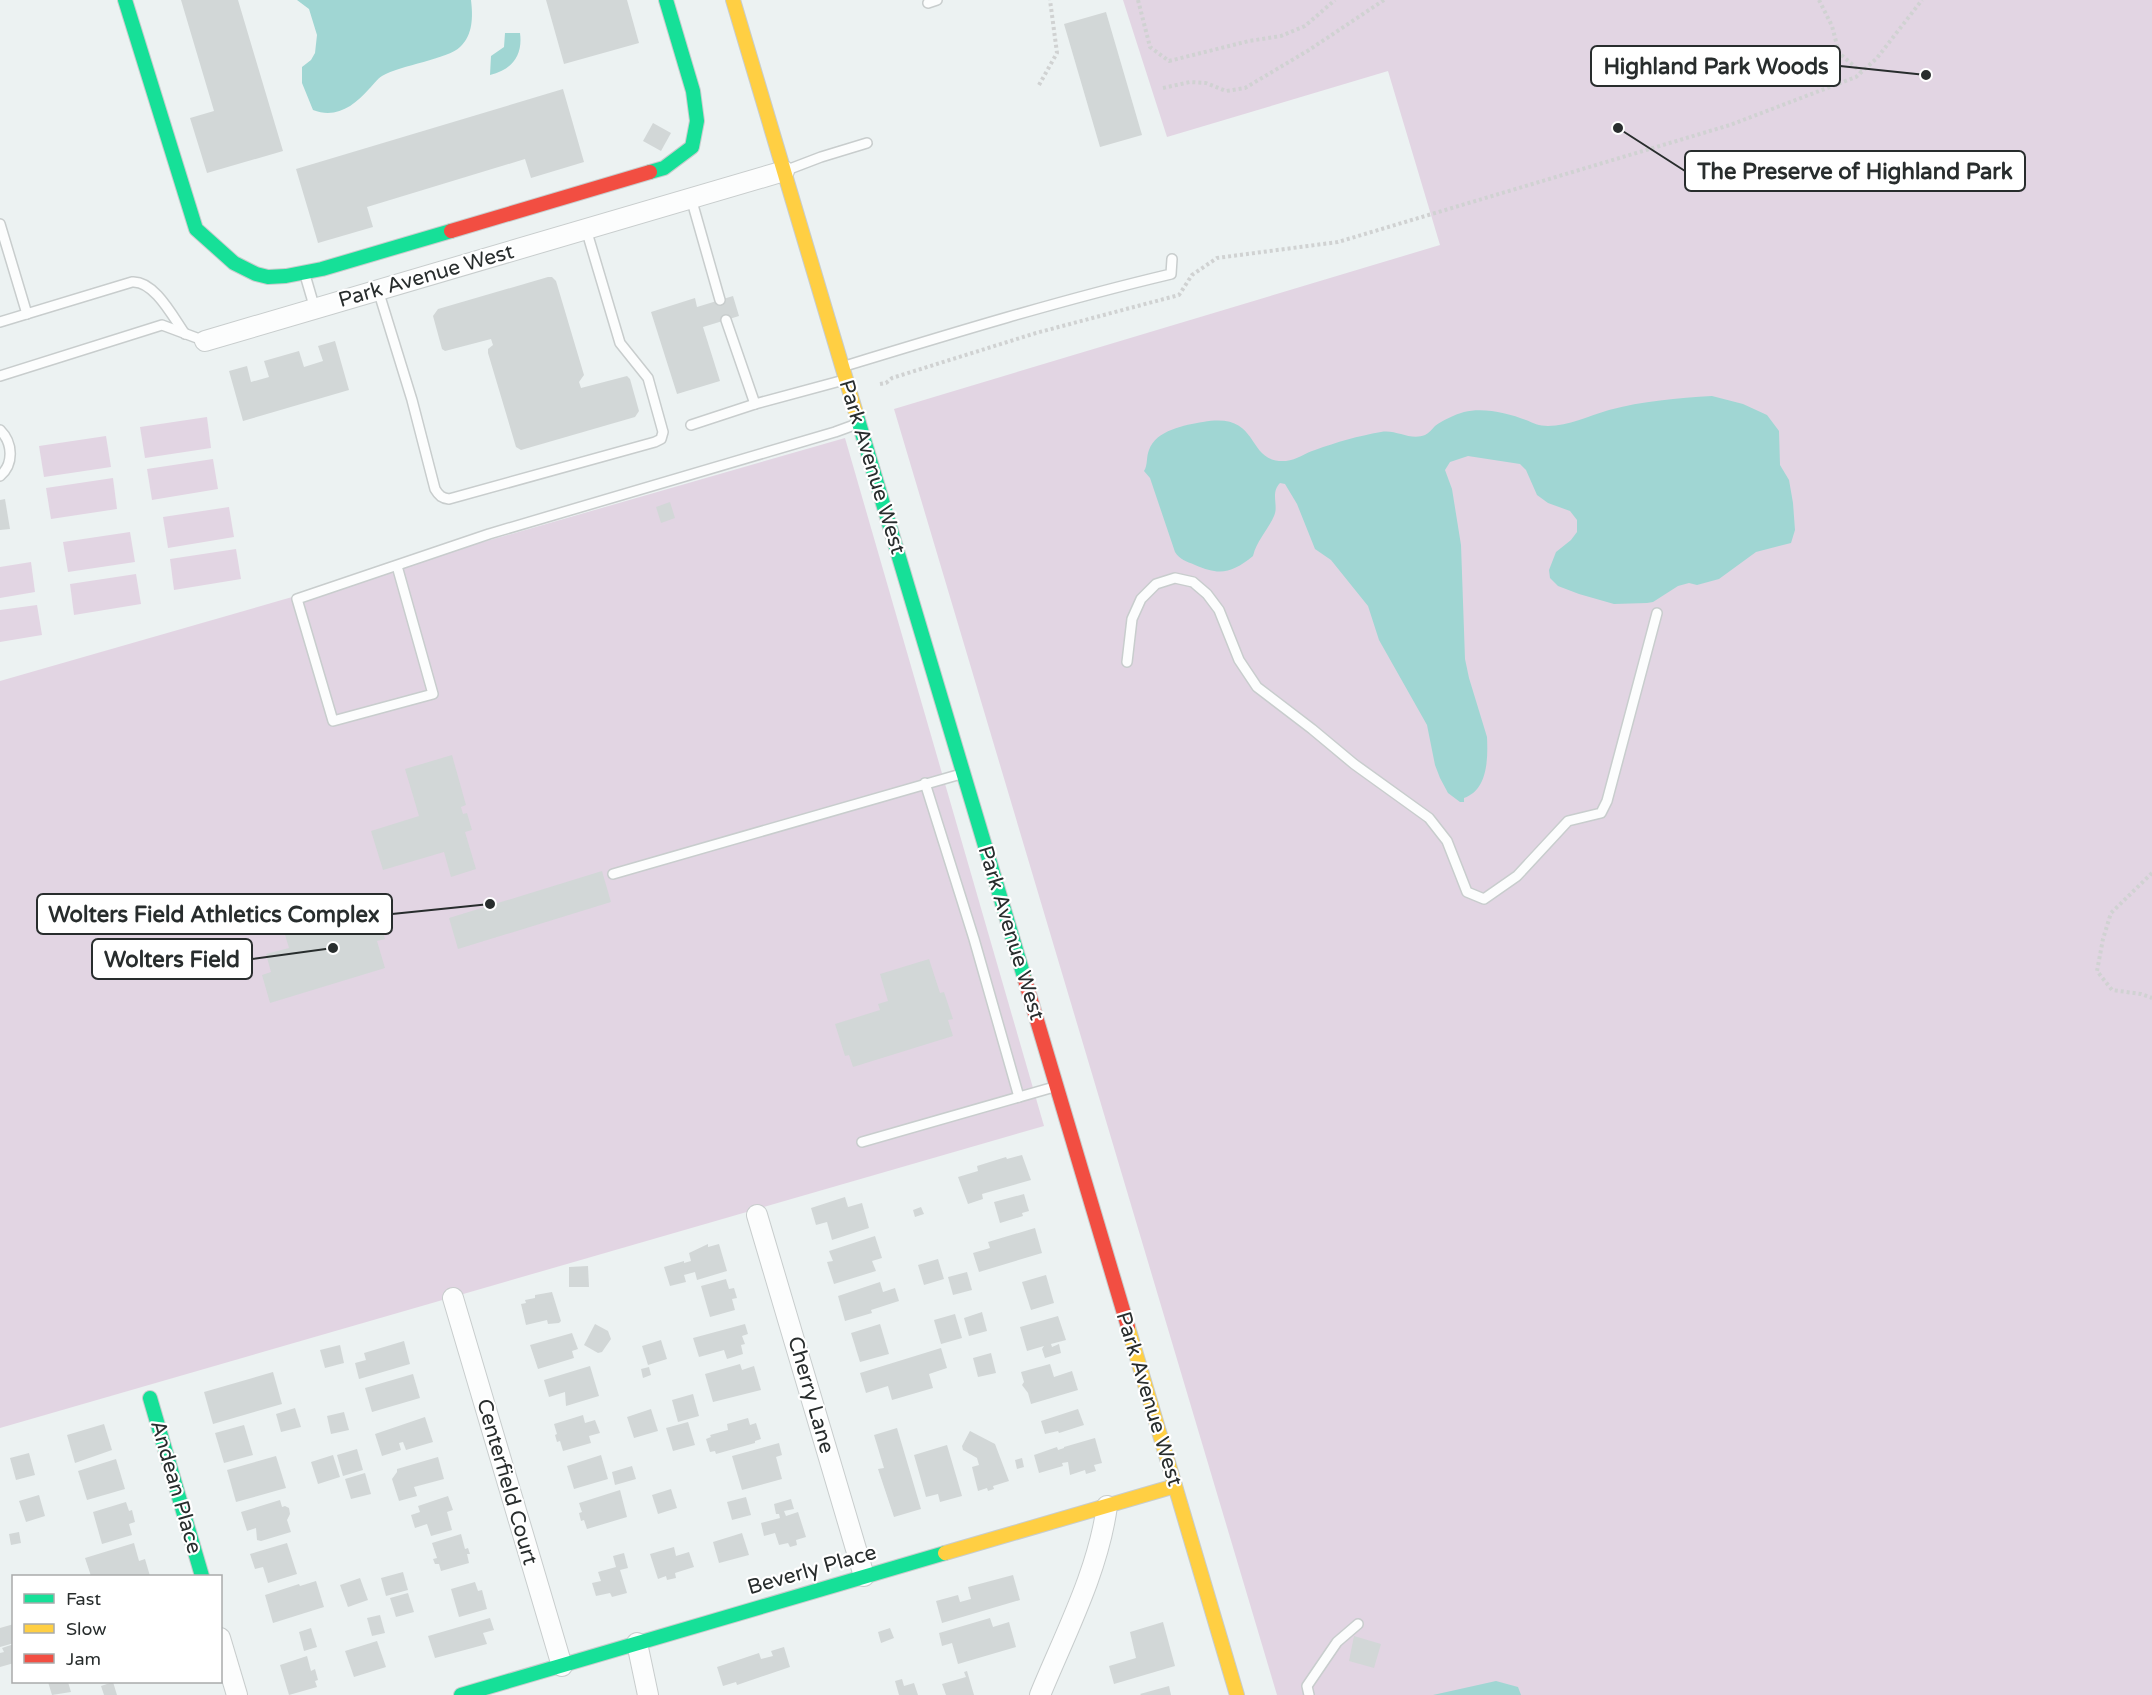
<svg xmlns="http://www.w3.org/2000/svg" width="2152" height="1695" font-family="'Varela Round',sans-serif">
  <rect width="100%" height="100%" fill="#ecf2f2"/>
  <!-- green -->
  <g fill="#e2d5e3">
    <path d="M1123,0h1029v1695h-875l-383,-1286 546,-164 -52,-174 -221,66z"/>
    <path d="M207,417l4,31 -66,10 -5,-31z"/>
    <path d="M106,436l5,31 -67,10 -5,-31z"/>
    <path d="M845,438l199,688 -1044,302v-747z"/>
    <path d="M213,459l5,30 -66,11 -5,-31z"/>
    <path d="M113,478l4,31 -66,10 -5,-31z"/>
    <path d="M229,507l5,30 -66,11 -5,-31z"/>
    <path d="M130,532l5,30 -67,10 -5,-30z"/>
    <path d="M236,549l5,30 -67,11 -4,-31z"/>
    <path d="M31,562l4,30 -35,6v-31z"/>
    <path d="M136,574l5,30 -67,11 -4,-31z"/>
    <path d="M37,605l5,30 -42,7v-32z"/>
  </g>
  <!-- water -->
  <g fill="#a0d6d3">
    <path d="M297,0h174c2,17 2,35 -11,47 -12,12 -59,18 -78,29 -5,3 -9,9 -13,13 -15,17 -33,30 -56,21l-11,-27v-16l9,-7 4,-7 2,-18 -8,-26z"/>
    <path d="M505,33h15c3,22 -8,37 -30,42l1,-19 13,-9z"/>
    <path d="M1712,396l31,8 24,11 12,16 1,34 9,15 4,23 2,27 -4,13 -35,9 -37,27 -22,6 -8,-2 -11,3 -25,16 -6,1 -33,1 -35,-10 -21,-8 -8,-8 -1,-8 7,-18 15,-12 6,-8v-12l-7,-9 -22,-8 -11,-8 -11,-25 -6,-6 -52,-8 -18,6 -5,8 7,19 9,56 4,114 4,19 18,59c1,21 1,53 -23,61v4h-4l-12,-9 -8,-15 -5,-13 -8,-40 -48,-85 -11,-34 -37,-46 -16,-11 -18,-45 -12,-20 -5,-1c-10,10 -1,23 -6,33 -6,14 -17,24 -21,40 -21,17 -33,20 -58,9 -9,-4 -15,-5 -20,-13l-25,-74 -6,-7c4,-6 2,-14 5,-21 7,-20 36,-25 54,-28 60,-11 41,42 83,39 11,-1 19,-8 29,-11 22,-8 43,-14 66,-18 15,-3 29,9 44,3 4,-2 7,-6 10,-9 8,-6 19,-11 29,-14 19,-5 44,1 62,8 7,3 13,6 22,6 21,0 40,-10 61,-16 33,-9 69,-12 103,-14z"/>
    <path d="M1496,1681l22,6 3,8h-88z"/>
  </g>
  <!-- building -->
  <g fill="#d2d7d7">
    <path d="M181,0h57l45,151 -76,22 -17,-55 24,-7z"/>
    <path d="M546,0h81l12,43 -75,21z"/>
    <path d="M1106,12l36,123 -42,12 -36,-123z"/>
    <path d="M563,89l21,73 -53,16 -6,-19 -158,48 6,20 -55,16 -22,-74z"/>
    <path d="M653,123l18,10 -10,18 -18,-10z"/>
    <path d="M548,277h4l4,4 28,94 -5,7 2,6 46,-12 3,3 9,32 -4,6 -114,33 -5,-3 -28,-94v-4l5,-4 -2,-6 -46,12 -3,-2 -9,-33 5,-7z"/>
    <path d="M733,296l6,20 -36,11 17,54 -43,13 -26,-82 44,-14 2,9z"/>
    <path d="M335,341l14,49 -106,31 -14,-50 18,-5 4,16 18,-5 -5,-16 35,-10 5,16 19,-6 -5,-15z"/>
    <path d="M5,499l5,30 -10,1v-30z"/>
    <path d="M670,502l5,16 -14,5 -5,-16z"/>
    <path d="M452,755l14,50 -5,2 2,7 4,-1 5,17 -7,2 11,37 -25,8 -7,-25 -61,18 -12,-39 48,-15 -14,-47z"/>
    <path d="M602,871l9,31 -153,47 -9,-31z"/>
    <path d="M364,893l7,23 7,-1 7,24 -8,2 8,27 -115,35 -8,-28 9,-3 -5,-18 23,-6 -9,-30z"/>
    <path d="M929,959l11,34 4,-1 9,27 -5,1 5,16 -100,31 -4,-12 -4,1 -10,-32 45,-14 -2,-6 10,-3 -8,-27z"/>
    <path d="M1022,1155l9,25 -49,14 1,5 -15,5 -10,-27 20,-6 -1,-5 29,-9 1,2z"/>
    <path d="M1024,1194l5,17 -7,2 1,3 -23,7 -6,-21z"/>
    <path d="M845,1197l3,10 14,-4 7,25 -37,12 -5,-18 -11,3 -5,-17z"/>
    <path d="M921,1207l3,7 -9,3 -2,-7z"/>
    <path d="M1035,1228l7,25 -63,19 -6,-19 17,-5 -2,-6z"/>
    <path d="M875,1236l7,22 -10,3 4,10 -42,13 -7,-22 6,-1 -4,-10z"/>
    <path d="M708,1244v3l11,-3 8,27 -30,9 -2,-8 -11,3 2,7 -16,4 -6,-19 20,-6v2l7,-2 -2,-8z"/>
    <path d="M938,1259l6,20 -20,6 -6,-20z"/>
    <path d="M588,1266l1,21h-20v-20z"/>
    <path d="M967,1272l5,18 -19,5 -5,-18z"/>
    <path d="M1046,1275l8,28 -23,7 -9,-28z"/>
    <path d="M726,1279l3,10 5,-1 3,10 -5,1 3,11 -25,7 -9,-31z"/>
    <path d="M880,1282l3,10 12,-4 4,13 -28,9 1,3 -27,8 -7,-25z"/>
    <path d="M552,1292l9,29 -2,2 -11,1 -1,-4 -21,5 -5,-21 5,-1 -1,-3 10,-2v-3z"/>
    <path d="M982,1312l5,19 -18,5 -5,-18z"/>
    <path d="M955,1314l7,24 -21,6 -7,-24z"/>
    <path d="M1058,1316l8,24 -15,4 1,3 7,-3 2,9 -16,5 -3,-9 2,-3 -17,5 -7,-24z"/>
    <path d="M595,1324l13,7 3,8 -9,13 -4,1 -14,-8z"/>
    <path d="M745,1324l3,10 -6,2 3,8 -4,1 2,9 -16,5 -3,-9 -25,7 -6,-19z"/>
    <path d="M880,1324l9,30 -29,8 -9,-29z"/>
    <path d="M572,1333l6,16 -6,2 2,7 -36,11 -8,-24z"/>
    <path d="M661,1340l6,19 -19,6 -6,-19z"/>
    <path d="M404,1341l6,23 -51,15 -4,-16 11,-3 -2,-7z"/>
    <path d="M340,1345l4,18 -19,5 -5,-18z"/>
    <path d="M941,1348l6,20 -18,6 4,14 -41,12 -4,-14 -22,7 -6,-20z"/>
    <path d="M991,1353l5,20 -18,4 -5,-19z"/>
    <path d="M740,1364l2,6 12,-4 7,24 -48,12 -8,-28z"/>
    <path d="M1050,1364l4,13 18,-6 6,19 -47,14 -3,-11 -6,-8 2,-3 -3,-10z"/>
    <path d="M590,1366l9,30 -33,10 -1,-14 -16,5 -5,-17z"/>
    <path d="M649,1367l2,8 -8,3 -2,-9z"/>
    <path d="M273,1372l9,32 -69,20 -9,-32z"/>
    <path d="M413,1374l7,24 -48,14 -7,-24z"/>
    <path d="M693,1394l6,22 -21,6 -6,-22z"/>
    <path d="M295,1408l6,19 -20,5 -5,-18z"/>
    <path d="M651,1409l7,22 -24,7 -7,-21z"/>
    <path d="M1078,1409l6,16 -25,8 -1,-2 -13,3 -4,-13z"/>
    <path d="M344,1412l5,18 -18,4 -4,-18z"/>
    <path d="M583,1415l2,8 10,-3 5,13 -11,3 2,7 -28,8 -3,-10 -3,1 -2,-7 2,-1 -3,-10z"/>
    <path d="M425,1417l8,25 -27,8 -3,-8 -4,1 2,7 -19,6 -7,-22z"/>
    <path d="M748,1418l2,7 6,-2 5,16 -6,2v2l-39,11 -1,-3 -5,1 -4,-13 5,-2 -1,-2 18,-5 -1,-6z"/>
    <path d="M688,1422l7,23 -22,6 -7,-23z"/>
    <path d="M104,1424l8,26 -37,13 -8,-28z"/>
    <path d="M244,1425l9,30 -29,8 -9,-30z"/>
    <path d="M897,1428l24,81 -27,8 -16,-48 6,-1 -10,-33z"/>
    <path d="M970,1431l25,13 14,37 -16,5 1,3 -6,2 -1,-3 -9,3 -6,-24 7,-2 -2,-7 -14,-8 -1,-4z"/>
    <path d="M1095,1438l7,25 -8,2 2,6 -10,3 -1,-4 -15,5 -2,-13 -6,1 1,3 -24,7 -5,-18 23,-8 1,3 6,-2v-1z"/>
    <path d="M779,1443l3,12 -6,2 6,22 -40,11 -10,-34z"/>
    <path d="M947,1445l15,51 -22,6 -2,-8 -12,3 -12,-42z"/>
    <path d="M357,1449l6,21 -20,6 -6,-21z"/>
    <path d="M29,1453l6,22 -19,5 -6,-22z"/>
    <path d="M333,1455l7,22 -22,7 -7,-22z"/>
    <path d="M601,1455l7,24 -34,10 -7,-23z"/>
    <path d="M276,1456l10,32 -50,14 -9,-32z"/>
    <path d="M438,1457l6,22 -30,8 3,9 -18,5 -7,-22 5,-7v-3z"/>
    <path d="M1022,1458l2,9 -7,2 -2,-9z"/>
    <path d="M116,1459l9,30 -38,11 -9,-29z"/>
    <path d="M632,1466l4,13 -21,6 -3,-13z"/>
    <path d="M365,1473l6,21 -20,5 -6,-20z"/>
    <path d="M671,1489l6,19 -19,6 -6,-19z"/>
    <path d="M620,1490l7,27 -40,12 -3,-9 -3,1 -2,-8 3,-1 -3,-9z"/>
    <path d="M39,1495l6,21 -19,6 -7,-21z"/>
    <path d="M448,1496l5,14 -6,2 5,18 -21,6 -4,-12 -12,4 -4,-13 9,-3 -2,-6z"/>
    <path d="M746,1497l5,18 -19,5 -5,-18z"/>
    <path d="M791,1499l3,10 -10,2 2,5 12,-4 8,25 -10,3 1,5 -7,2 -2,-4 -9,2 -4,-12 -11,3 -3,-13 19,-5 -1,-4h-3l-2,-10z"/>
    <path d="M280,1500l2,7 3,-1 4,2 1,6 -3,6 4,12 -30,9 -4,-1 -1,-12 -9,3 -6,-19z"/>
    <path d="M126,1502l3,9 3,-1 3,12 -6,2 3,11 -30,9 -9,-32z"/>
    <path d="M19,1532l2,11 -10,2 -2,-11z"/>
    <path d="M742,1533l7,22 -30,8 -6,-21z"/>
    <path d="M461,1534l4,15 3,-1 2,6h-3l2,9 -28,8 -2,-7h-4l-2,-5 4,-1 -5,-15z"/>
    <path d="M134,1543l5,18 6,-2 5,17h-59l-6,-18z"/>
    <path d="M287,1543l10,31 -29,9 -5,-16 -8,2 -5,-15z"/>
    <path d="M674,1547l2,9 13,-4 5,15 -19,6 1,5 -9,2 -1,-4 -8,3 -8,-25z"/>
    <path d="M624,1553l4,15 -8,2 7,23 -15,4 -2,-4 -14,3 -4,-13 9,-2 -3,-9 18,-5 -3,-11z"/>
    <path d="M403,1572l5,18 -22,6 -5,-18z"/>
    <path d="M1013,1575l7,25 -78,23 -6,-22 22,-6 2,7 11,-3 -3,-12z"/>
    <path d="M360,1578l8,22 -20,7 -8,-22z"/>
    <path d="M316,1581l8,26 -51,16 -8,-28 34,-11 1,2z"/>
    <path d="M475,1582l3,9 4,-1 5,19 -28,8 -8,-28z"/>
    <path d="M408,1593l6,19 -18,5 -6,-19z"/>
    <path d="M380,1615l5,18 -13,3 -5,-18z"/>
    <path d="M490,1618l4,12 -11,3 4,11 -52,14 -7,-22z"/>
    <path d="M990,1618l3,9 16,-5 7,25 -58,17 -6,-21 -10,3 -3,-13z"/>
    <path d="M1163,1622l12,44 -61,18 -5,-18 27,-8 -6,-26z"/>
    <path d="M14,1624v19l-14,4v-19z"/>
    <path d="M311,1628l6,19 -13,4 -5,-19z"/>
    <path d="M890,1628l4,10 -13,5 -3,-11z"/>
    <path d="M1354,1636l27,8 -7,24 -25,-7z"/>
    <path d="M377,1641l9,26 -32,10 -9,-26z"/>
    <path d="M14,1644v19l-14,4v-14l4,-1 -2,-4z"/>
    <path d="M784,1647l6,20 -53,18 -1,-3 -13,4 -6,-19 42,-14 2,6 12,-3 -2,-5z"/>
    <path d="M307,1656l4,15 4,-2 3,11 -3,1 2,6 -28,8 -9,-30z"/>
    <path d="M967,1671l7,24h-28l-4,-11 24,-7 -2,-5z"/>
    <path d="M902,1679l2,7 10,-3 4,12h-19l-4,-14z"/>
    <path d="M48,1682h20l3,10 -19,3z"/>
    <path d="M113,1682l4,13h-13l-3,-9z"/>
    <path d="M1169,1686l2,9h-30l-1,-1z"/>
  </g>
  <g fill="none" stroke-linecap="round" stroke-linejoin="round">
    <defs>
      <g id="lane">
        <path d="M928,3l9,-3"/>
        <path d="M787,170l34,-13 46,-14"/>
        <path d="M691,198l29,102"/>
        <path d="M0,224l27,90"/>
        <path d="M305,275l10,34"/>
        <path d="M378,290l34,110 23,89c4,7 7,9 14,10l206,-57 6,-3 2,-7 -15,-54 -28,-35 -34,-114"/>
        <path d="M726,320l29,84"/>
        <path d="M0,322l132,-40c22,-2 41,35 53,52"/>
        <path d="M845,366c108,-33 216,-66 326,-92l1,-15"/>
        <path d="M0,376l162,-51 43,16"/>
        <path d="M691,425l64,-21 89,-24"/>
        <path d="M0,430c13,13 14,34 0,46"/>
        <path d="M397,566l36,128 -100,27 -36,-122 192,-65 346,-102 22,-8"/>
        <path d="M1127,662l5,-43 9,-20 15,-15 19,-6 18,4 14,12 12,16 20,50 18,27 55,42 42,35 75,54 18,23 20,51 17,7 33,-23 51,-55 33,-8 6,-12 50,-188"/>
        <path d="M925,783l49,156 45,158"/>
        <path d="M613,874l348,-100"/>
        <path d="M862,1142l192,-55"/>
        <path d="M1309,1695l-2,-9 30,-44 21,-18"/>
      </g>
      <g id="street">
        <path d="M205,341l579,-170"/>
        <path d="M757,1215l107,361"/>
        <path d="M453,1298l109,368"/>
        <path d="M220,1638l17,57"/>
        <path d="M637,1643l11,52"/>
        <path d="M1040,1695c25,-61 58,-123 67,-189"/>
      </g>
      <g id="fast">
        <path d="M125,0l71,229 38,34 22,11 12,3 18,-1 36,-7 129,-38"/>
        <path d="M650,172l14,-4 28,-21 5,-26 -4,-30 -27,-91"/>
        <path d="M856,413l169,567"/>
        <path d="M150,1398l52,178"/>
        <path d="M461,1695l484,-142"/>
      </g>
      <g id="slow">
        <path d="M733,0l123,413"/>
        <path d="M1128,1327l109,368"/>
        <path d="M945,1553l230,-67"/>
      </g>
      <g id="jam">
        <path d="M451,231l199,-59"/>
        <path d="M1025,980l103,347"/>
      </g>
    </defs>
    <!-- lane casing -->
    <use href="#lane" stroke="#c8cdcd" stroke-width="12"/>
    <!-- street casing -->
    <use href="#street" stroke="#c8cdcd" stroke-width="22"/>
    <!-- fast casing -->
    <use href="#fast" stroke="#c8cdcd" stroke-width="16"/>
    <!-- slow casing -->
    <use href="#slow" stroke="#c8cdcd" stroke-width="16"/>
    <!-- jam casing -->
    <use href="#jam" stroke="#c8cdcd" stroke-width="16"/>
    <!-- path -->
    <g stroke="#d0d2d2" stroke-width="4" stroke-dasharray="3 3" stroke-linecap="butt">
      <path d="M1138,0l12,47 19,14 80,-20 32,-5 24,-10 30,-26"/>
      <path d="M1819,0l13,26 7,27 22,19"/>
      <path d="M1039,85l18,-32 -7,-53"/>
      <path d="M1828,86l11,-33"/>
      <path d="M1163,88l27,-6 16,1 20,8 19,-3 64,-38 75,-50"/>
      <path d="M880,384l6,-1 6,-5 144,-45 143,-38 13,-20 25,-17 121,-16 392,-117 126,-48 21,-19 45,-58"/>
      <path d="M2152,873l-41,40 -8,26 -6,32 15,19 29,4 11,4"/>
    </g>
    <!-- lane -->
    <use href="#lane" stroke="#fcfdfd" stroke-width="9"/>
    <!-- street -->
    <use href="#street" stroke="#fcfdfd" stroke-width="20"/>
    <!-- fast -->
    <use href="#fast" stroke="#16e098" stroke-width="14"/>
    <!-- slow -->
    <use href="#slow" stroke="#ffcf43" stroke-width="14"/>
    <!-- jam -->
    <use href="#jam" stroke="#f24e42" stroke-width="14"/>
  </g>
  <g text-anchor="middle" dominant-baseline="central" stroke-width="4.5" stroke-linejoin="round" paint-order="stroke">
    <!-- street labels -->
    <g font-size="21" fill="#282d2d" stroke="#fff">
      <text transform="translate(426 276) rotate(-16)">Park Avenue West</text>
      <text transform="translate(872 467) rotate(73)">Park Avenue West</text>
      <text transform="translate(1011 933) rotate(73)">Park Avenue West</text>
      <text transform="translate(811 1395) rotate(74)">Cherry Lane</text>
      <text transform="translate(1149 1399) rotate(73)">Park Avenue West</text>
      <text transform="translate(507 1482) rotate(74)">Centerfield Court</text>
      <text transform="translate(176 1487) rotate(74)">Andean Place</text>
      <text transform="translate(812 1570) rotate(-16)">Beverly Place</text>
    </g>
  </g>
  <!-- callouts -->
  <path fill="none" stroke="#282d2d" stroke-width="2" d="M1926 75L1840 66M1618 128L1685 171M490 904L392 914M333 948L252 959"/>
  <g fill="#282d2d" stroke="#fff" stroke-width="2">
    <circle cx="1926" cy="75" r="6"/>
    <circle cx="1618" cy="128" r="6"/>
    <circle cx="490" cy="904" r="6"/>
    <circle cx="333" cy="948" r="6"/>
  </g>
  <g fill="#fff" stroke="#282d2d" stroke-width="2">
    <rect x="1591" y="46" width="249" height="40" rx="6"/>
    <rect x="1685" y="151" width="340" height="40" rx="6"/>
    <rect x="37" y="894" width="355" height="40" rx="6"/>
    <rect x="92" y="939" width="160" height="40" rx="6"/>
  </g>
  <g font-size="22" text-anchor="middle" font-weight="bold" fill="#282d2d">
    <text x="1716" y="74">Highland Park Woods</text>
    <text x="1855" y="179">The Preserve of Highland Park</text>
    <text x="214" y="922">Wolters Field Athletics Complex</text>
    <text x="172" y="967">Wolters Field</text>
  </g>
  <!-- legend -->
  <rect x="12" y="1575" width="210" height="108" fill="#ffffff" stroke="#a9abab" stroke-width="1.5"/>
  <rect x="24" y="1594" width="30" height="9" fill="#16e098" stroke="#a9abab" stroke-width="1.5"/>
  <text x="66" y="1605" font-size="18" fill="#282d2d">Fast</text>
  <rect x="24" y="1624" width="30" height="9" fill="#ffcf43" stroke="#a9abab" stroke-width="1.5"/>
  <text x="66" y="1635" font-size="18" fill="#282d2d">Slow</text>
  <rect x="24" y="1654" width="30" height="9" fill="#f24e42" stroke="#a9abab" stroke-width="1.5"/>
  <text x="66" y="1665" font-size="18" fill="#282d2d">Jam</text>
</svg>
